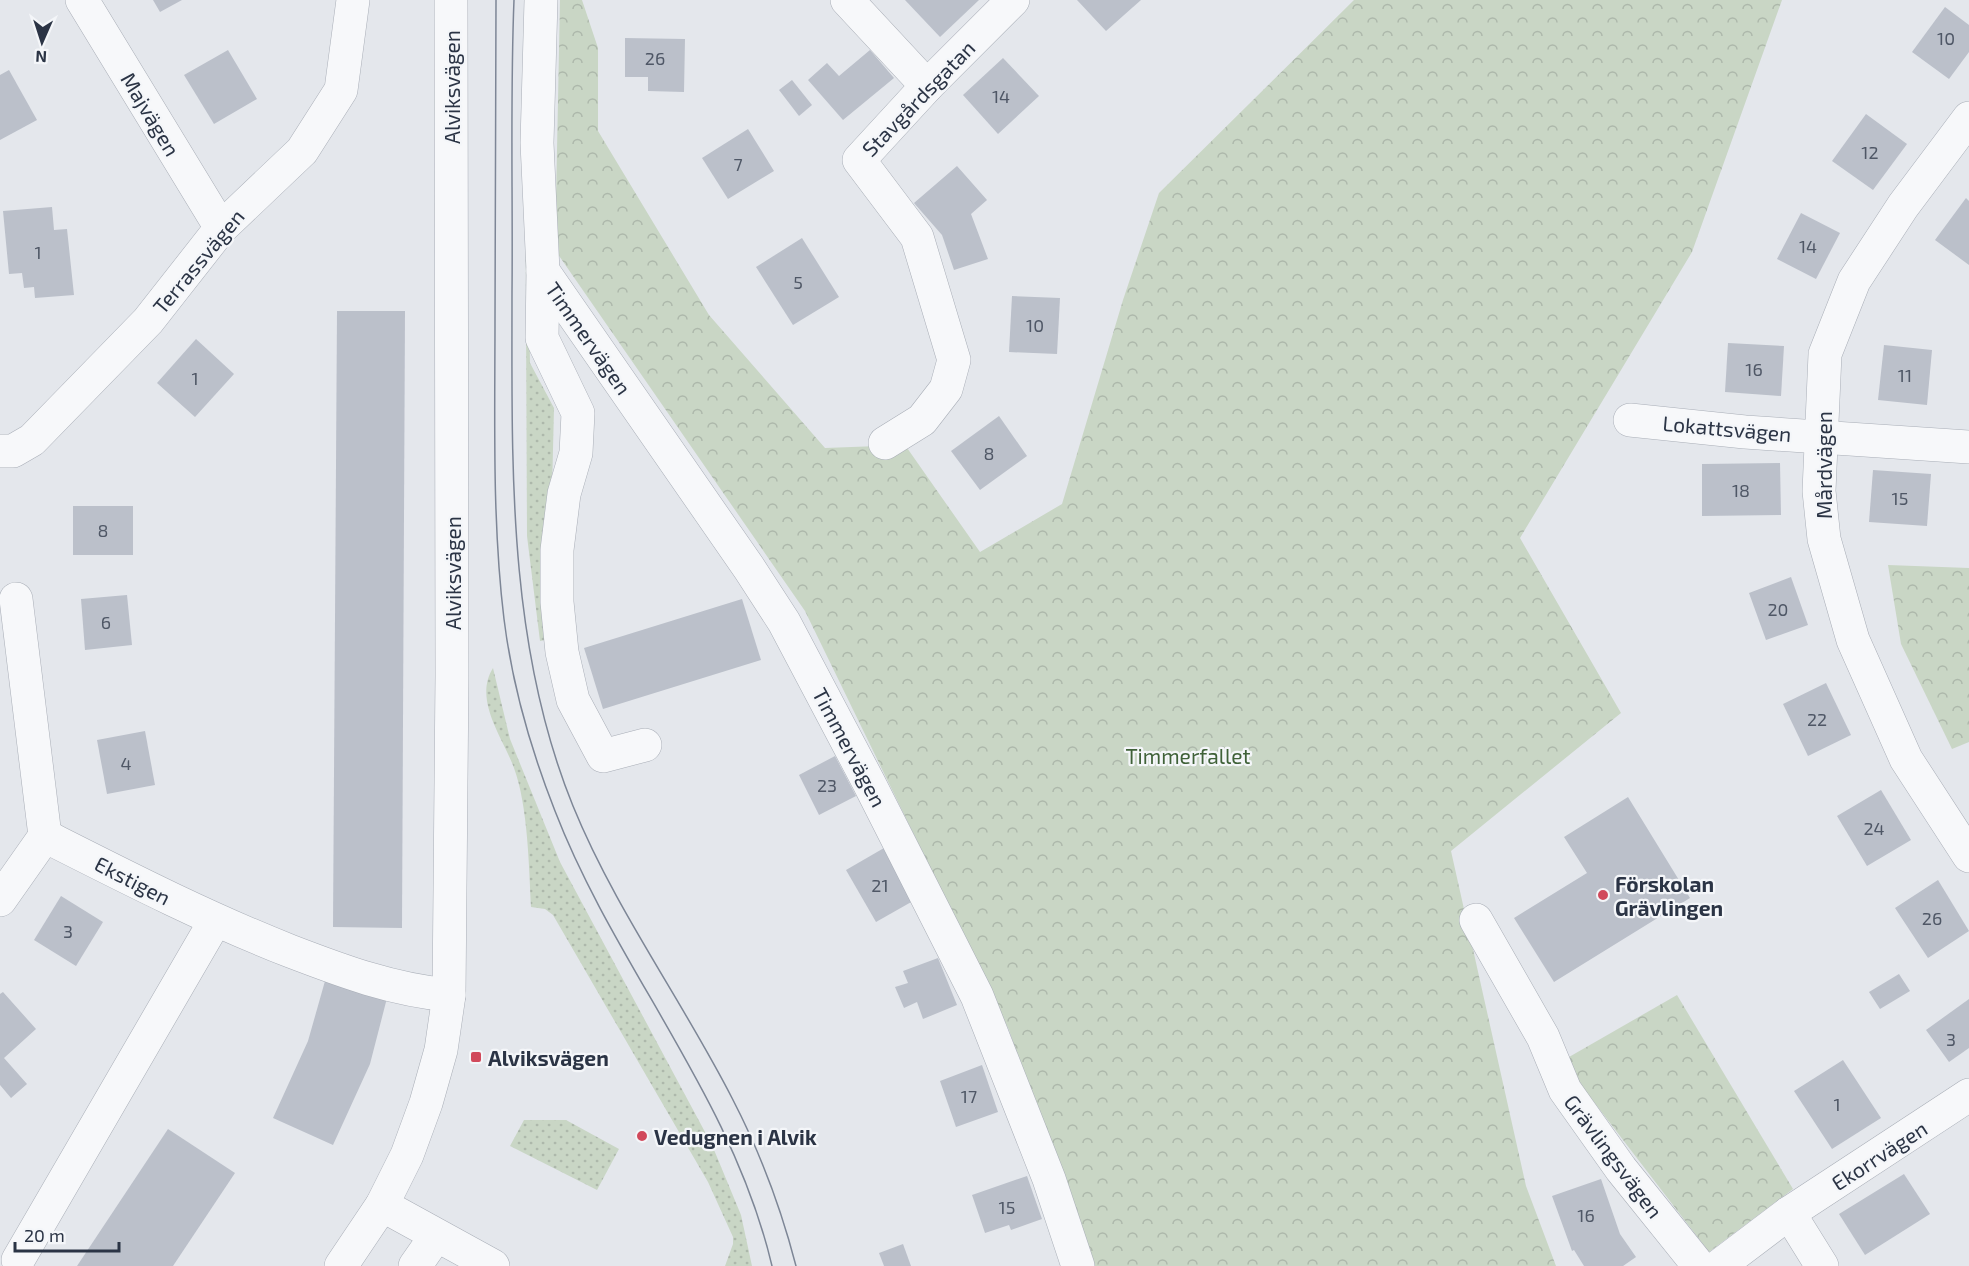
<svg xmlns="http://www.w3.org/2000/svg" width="1969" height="1266" font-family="'Exo 2',sans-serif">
  <defs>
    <pattern id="grass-dots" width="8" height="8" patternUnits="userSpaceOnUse" patternTransform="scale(1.5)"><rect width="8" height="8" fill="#c9d6c5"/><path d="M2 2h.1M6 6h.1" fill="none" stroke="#adb8ab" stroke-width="1.8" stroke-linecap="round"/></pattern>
    <pattern id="forest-crowns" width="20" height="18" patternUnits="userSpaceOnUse" patternTransform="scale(1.5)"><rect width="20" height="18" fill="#c9d6c5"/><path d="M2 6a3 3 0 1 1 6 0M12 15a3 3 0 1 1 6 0" fill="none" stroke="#adb8ab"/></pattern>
  </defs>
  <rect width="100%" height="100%" fill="#e4e7ec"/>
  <!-- grass -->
  <g fill="url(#grass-dots)">
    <path d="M525,90l5,273 24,45 -3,125 5,105 -16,3 -13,-105z"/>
    <path d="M493,668l17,71 50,123 152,283 29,70 11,51h-27l8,-22v-7l-25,-55 -155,-267 -8,-6 -14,-2c-2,-40 -3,-101 -17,-139 -11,-30 -41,-68 -21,-100z"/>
    <path d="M524,1120h42l53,29 -22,41 -87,-44z"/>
  </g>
  <!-- forest -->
  <g fill="url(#forest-crowns)">
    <path d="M560,0h22l16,48v83l111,184 116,133 80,-3 75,107 82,-48 61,-204 36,-107 195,-193h428l-90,252 -172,286 101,175 -170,138 75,335 30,80h-468l-79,-236 -204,-419 -250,-361z"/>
    <path d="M1888,565l81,3v174l-17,7 -51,-105z"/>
    <path d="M1677,995l116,194 -84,63 -132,-172 -8,-23z"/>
  </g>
  <!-- building -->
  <g fill="#bbc0ca">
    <path d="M153,0h29l-22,12z"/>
    <path d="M905,0h74l-39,37z"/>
    <path d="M1077,0h64l-35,31z"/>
    <path d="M1945,7l24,18v27l-20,27 -37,-27z"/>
    <path d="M625,38l60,1 -1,53 -36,-1v-14h-23z"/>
    <path d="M228,50l29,49 -43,25 -30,-49z"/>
    <path d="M870,50l24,28 -51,42 -35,-40 19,-17 12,13z"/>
    <path d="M1003,58l36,38 -41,38 -35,-39z"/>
    <path d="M9,70l28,50 -37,20v-65z"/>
    <path d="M792,80l20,25 -13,11 -20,-26z"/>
    <path d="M1866,114l41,30 -34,46 -41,-29z"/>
    <path d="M748,129l26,42 -46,28 -26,-41z"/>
    <path d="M957,166l30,34 -16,14 17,45 -34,11 -12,-35 -28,-32z"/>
    <path d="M1966,198l3,3v64l-34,-25z"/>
    <path d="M52,207l2,23 13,-1 7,66 -39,3 -1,-11 -10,1 -2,-15 -13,1 -6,-63z"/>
    <path d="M1801,213l39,20 -24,46 -39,-20z"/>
    <path d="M802,238l37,59 -46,28 -37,-58z"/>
    <path d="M1012,296l48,2 -3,56 -48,-2z"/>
    <path d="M337,311h68l-3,617 -69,-1z"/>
    <path d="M196,339l38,35 -39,43 -38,-34z"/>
    <path d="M1728,343l56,3 -3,50 -56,-4z"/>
    <path d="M1884,345l48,5 -5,55 -49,-5z"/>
    <path d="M999,416l28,40 -47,34 -29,-39z"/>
    <path d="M1780,463l1,52 -79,1v-52z"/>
    <path d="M1873,470l58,4 -4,52 -58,-4z"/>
    <rect x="73" y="506" width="60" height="49"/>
    <path d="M1791,577l17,48 -42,15 -17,-47z"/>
    <path d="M127,595l5,50 -47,5 -4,-51z"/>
    <path d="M742,599l19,61 -158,49 -19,-61z"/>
    <path d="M1826,683l25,52 -43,21 -25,-52z"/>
    <path d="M145,731l10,54 -48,9 -10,-54z"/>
    <path d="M835,756l21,40 -37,19 -20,-40z"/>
    <path d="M1881,790l30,50 -44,26 -30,-50z"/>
    <path d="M1628,797l62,101 -136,84 -40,-64 73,-45 -23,-36z"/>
    <path d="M884,848l29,53 -37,21 -30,-52z"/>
    <path d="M1938,880l31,51 -41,27 -33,-50z"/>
    <path d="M61,896l42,26 -27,44 -42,-26z"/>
    <path d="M938,958l19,47 -34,14 -6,-17 -13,6 -9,-21 13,-4 -5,-12z"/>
    <path d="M1899,974l11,17 -30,18 -11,-17z"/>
    <path d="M325,981l62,17 -17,66 -37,81 -60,-27 35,-77z"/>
    <path d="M3,992l33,37 -32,29 23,26 -16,14 -11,-13v-91z"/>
    <path d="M1969,999v49l-20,14 -23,-32z"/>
    <path d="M1843,1060l38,58 -49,31 -38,-58z"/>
    <path d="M982,1065l16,47 -42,15 -16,-46z"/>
    <path d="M168,1129l67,44 -62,93h-96z"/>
    <path d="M1904,1174l26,40 -65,41 -26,-41z"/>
    <path d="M1027,1176l15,43 -31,11 -2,-5 -24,8 -13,-38z"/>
    <path d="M1601,1179l19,55 16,23 -13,9h-39l-10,-16 -2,1 -20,-55z"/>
    <path d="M903,1244l8,22h-27l-5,-13z"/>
  </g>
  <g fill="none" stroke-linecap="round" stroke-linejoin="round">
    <defs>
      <g id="minor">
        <path d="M82,0l139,228"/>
        <path d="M541,0l-4,143 6,128 -1,67 36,75 -2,40 -12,41 -7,56v52l5,50 11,48 30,56 42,-11"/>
        <path d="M847,0l80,86"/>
        <path d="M1969,118l-66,88 -49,75 -29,73 -6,137 5,48 29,101 53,119 63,97"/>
        <path d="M543,271l206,297 35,54 85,161 108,213 72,183 29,87"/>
        <path d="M1630,420l115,12 224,15"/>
        <path d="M885,443l37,-23 24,-31 8,-29 -37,-123 -58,-77 68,-74 86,-86"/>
        <path d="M0,451h13l19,-11 116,-119 73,-93 81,-77 39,-61 12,-90"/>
        <path d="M16,599l29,237"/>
        <path d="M45,836c81,41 161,82 245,115 52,20 103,39 159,44"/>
        <path d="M0,900l45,-64"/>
        <path d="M1476,920l67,117 22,53 56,79 78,97"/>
        <path d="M382,1205l111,61"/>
        <path d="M1789,1213l33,53"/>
        <path d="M18,1260l197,-339"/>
        <path d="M341,1266l41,-61 25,-50 19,-52 15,-53 8,-55 3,-319 -1,-676"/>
        <path d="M415,1266l21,-30"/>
        <path d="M1719,1266l70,-53 180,-118"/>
      </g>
    </defs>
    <!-- minor casing -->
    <use href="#minor" stroke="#a9aeb7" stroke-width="34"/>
    <!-- minor -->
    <use href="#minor" stroke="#f7f8fa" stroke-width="33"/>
    <!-- tram -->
    <g stroke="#7d8696" stroke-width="1.5">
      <path d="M496,0c-1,106 0,213 -1,319 0,99 -3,202 9,300 8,65 27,131 51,192 61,158 177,285 217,455"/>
      <path d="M514,0c-4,98 -1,196 -2,293 0,172 -5,351 61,513 42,103 109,194 159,292 28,54 49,110 64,168"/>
    </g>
  </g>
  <!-- markers -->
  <g fill="#d1495b" stroke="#f4f6f9" stroke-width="2">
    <circle cx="1603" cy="895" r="6"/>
    <rect x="470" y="1051" width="12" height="12" rx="3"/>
    <circle cx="642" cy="1136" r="6"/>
  </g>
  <g text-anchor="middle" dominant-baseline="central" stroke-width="4.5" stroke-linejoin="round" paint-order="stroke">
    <!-- number labels -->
    <g font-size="18" fill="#4f5766">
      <text x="1946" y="38">10</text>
      <text x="655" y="58">26</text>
      <text x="1001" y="96">14</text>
      <text x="1870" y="152">12</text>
      <text x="738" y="164">7</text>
      <text x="1808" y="246">14</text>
      <text x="38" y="252">1</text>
      <text x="798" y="282">5</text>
      <text x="1035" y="325">10</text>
      <text x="1754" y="369">16</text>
      <text x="1905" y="375">11</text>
      <text x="195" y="378">1</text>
      <text x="989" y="453">8</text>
      <text x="1741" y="490">18</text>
      <text x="1900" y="498">15</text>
      <text x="103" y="530">8</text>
      <text x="1778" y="609">20</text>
      <text x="106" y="622">6</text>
      <text x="1817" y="719">22</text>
      <text x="126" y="763">4</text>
      <text x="827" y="785">23</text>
      <text x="1874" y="828">24</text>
      <text x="880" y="885">21</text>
      <text x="1932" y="918">26</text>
      <text x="68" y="931">3</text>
      <text x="1951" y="1039">3</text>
      <text x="969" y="1096">17</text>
      <text x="1837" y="1104">1</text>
      <text x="1007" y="1207">15</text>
      <text x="1586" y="1215">16</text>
    </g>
    <!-- street labels -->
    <g font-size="21" fill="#2b3445" stroke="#f4f6f9">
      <text transform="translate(451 87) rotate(-90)">Alviksvägen</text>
      <text transform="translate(918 98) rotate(-46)">Stavgårdsgatan</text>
      <text transform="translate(151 114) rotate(59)">Majvägen</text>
      <text transform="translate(198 261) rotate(-50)">Terrassvägen</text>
      <text transform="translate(589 338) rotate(55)">Timmervägen</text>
      <text transform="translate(1727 428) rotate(5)">Lokattsvägen</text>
      <text transform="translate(1823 465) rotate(-90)">Mårdvägen</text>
      <text transform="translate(452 573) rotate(-90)">Alviksvägen</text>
      <text transform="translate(850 747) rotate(62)">Timmervägen</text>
      <text transform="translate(133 880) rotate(27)">Ekstigen</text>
      <text transform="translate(1879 1155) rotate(-33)">Ekorrvägen</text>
      <text transform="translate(1614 1156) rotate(53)">Grävlingsvägen</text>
    </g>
    <!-- park labels -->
    <g font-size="21" fill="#3f6138" stroke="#f4f6f9">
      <text x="1188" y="755">Timmerfallet</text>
    </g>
    <!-- poi labels -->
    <g font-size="21" font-weight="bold" fill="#2b3445" stroke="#f4f6f9" text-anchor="start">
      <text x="1615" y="883">Förskolan<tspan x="1615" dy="24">Grävlingen</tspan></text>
      <text x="488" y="1057">Alviksvägen</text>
      <text x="654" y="1136">Vedugnen i Alvik</text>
    </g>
  </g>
  <!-- north arrow -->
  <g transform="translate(42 42) rotate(183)" stroke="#f4f6f9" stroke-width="4.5" paint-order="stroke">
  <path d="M0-4.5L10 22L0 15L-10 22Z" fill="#2b3445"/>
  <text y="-9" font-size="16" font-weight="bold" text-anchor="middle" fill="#2b3445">N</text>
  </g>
  <!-- scale -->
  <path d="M15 1242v9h104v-9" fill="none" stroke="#2b3445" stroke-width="3"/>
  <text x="24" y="1242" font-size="18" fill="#2b3445" stroke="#f4f6f9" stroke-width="4.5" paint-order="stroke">20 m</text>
</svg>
